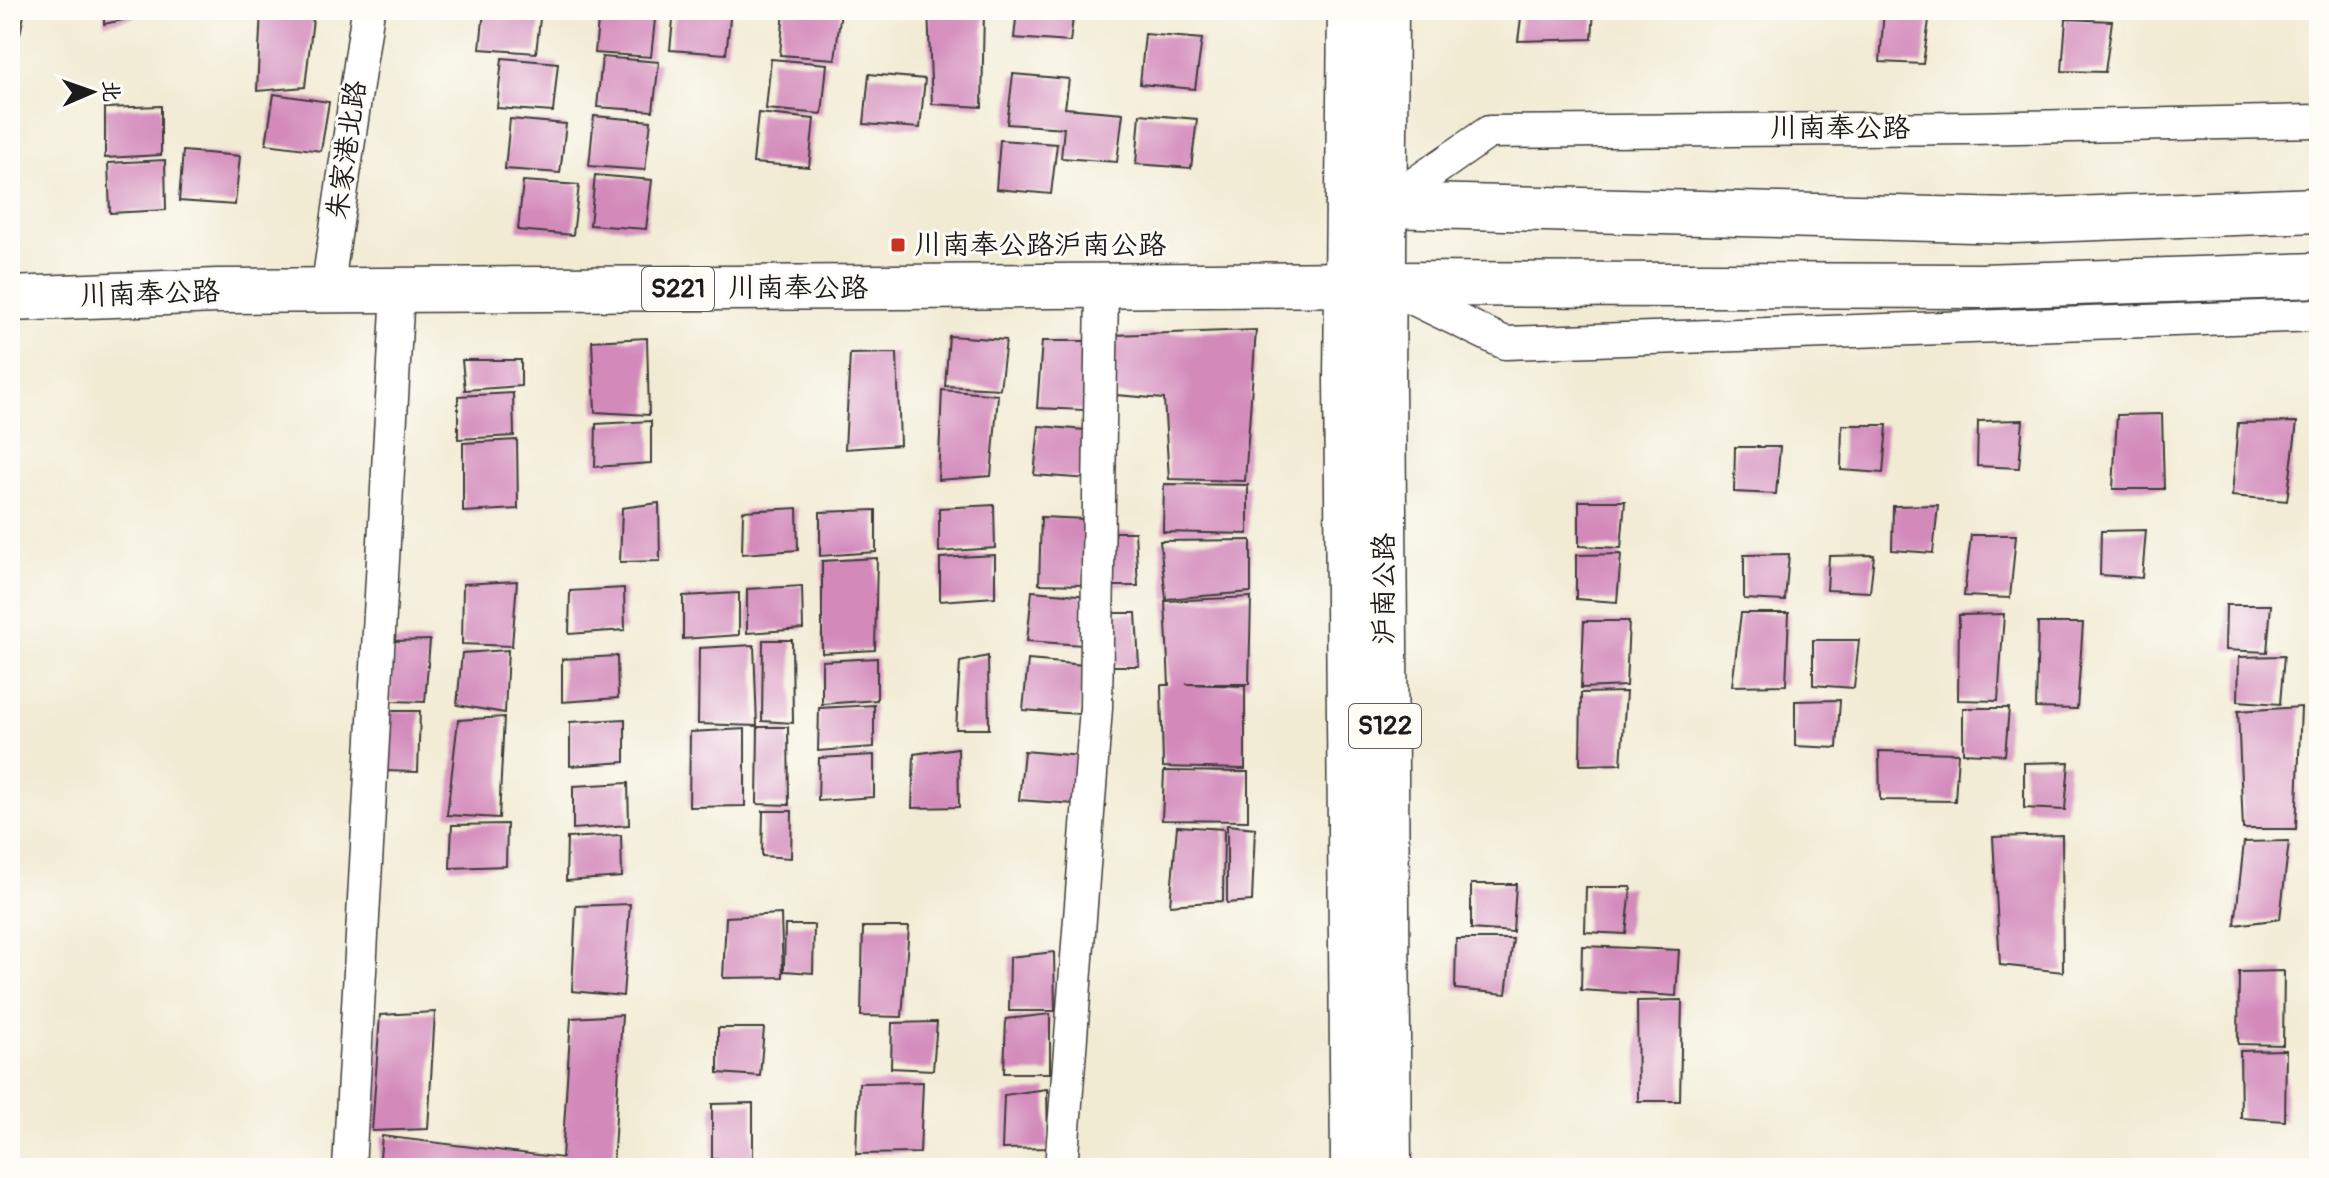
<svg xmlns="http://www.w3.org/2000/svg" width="2329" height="1178" font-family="Pangolin,'LXGW WenKai TC',sans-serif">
  <rect width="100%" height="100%" fill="#fdfcf7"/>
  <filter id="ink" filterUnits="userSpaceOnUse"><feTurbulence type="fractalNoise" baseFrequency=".0125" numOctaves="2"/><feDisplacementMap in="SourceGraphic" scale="16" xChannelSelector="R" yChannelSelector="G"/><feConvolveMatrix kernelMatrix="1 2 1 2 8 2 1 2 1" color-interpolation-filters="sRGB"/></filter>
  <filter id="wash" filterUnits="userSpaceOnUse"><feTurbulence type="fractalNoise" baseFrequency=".006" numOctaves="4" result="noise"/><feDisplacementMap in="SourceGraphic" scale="32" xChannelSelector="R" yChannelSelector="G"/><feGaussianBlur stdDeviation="1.8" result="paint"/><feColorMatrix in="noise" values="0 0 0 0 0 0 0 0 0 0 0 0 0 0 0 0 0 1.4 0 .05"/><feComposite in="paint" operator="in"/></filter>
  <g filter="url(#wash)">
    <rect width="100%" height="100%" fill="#f2ebd4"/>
    <g id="blocks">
      <!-- building -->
      <g fill="#d38abb">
        <path d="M10,10h15l-5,24 -10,-1z"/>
        <path d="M104,10h61l1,1 -62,13z"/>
        <path d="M261,10h53l-9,77 -48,4z"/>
        <path d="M484,10h57l-5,43 -56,-4z"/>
        <path d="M599,10h57l-5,47 -56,-4z"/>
        <path d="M674,10h57l-5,44 -56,-4z"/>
        <path d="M784,10h57l-6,49 -55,-4z"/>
        <path d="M928,10h56l-2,97 -50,-3z"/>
        <path d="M1017,10h57l-4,32 -56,-4z"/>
        <path d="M1522,10h72l-2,29 -74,2z"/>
        <path d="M1884,10l46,3 -7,51 -43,-2z"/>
        <path d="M2066,19l46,2 -7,51 -43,-1z"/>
        <path d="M1145,34l57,5 -7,50 -55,-5z"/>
        <path d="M602,57l57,5 -6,49 -56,-4z"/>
        <path d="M502,58l56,5 -5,49 -56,-4z"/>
        <path d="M771,59l56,5 -5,50 -56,-5z"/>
        <path d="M869,74l56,5 -5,49 -56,-4z"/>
        <path d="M1013,74l56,5 -4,29 58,5 -6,49 -56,-4 3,-30 -57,-4z"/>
        <path d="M274,94l55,8 -8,49 -55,-7z"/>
        <path d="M10,97h5l-3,62h-2z"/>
        <path d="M161,106v49l-56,3v-50z"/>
        <path d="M758,113l56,6 -5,48 -56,-4z"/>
        <path d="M1140,114l57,5 -6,49 -55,-4z"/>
        <path d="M594,116l57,5 -6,49 -56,-4z"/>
        <path d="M510,119l56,5 -6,49 -55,-4z"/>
        <path d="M1000,140l57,4 -6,50 -55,-5z"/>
        <path d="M183,151l57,5 -5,49 -56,-4z"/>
        <path d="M165,160l1,50 -56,3 -2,-50z"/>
        <path d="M595,175l57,5 -6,49 -56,-4z"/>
        <path d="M523,181l56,4 -6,50 -55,-5z"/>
        <path d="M1256,330l-11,151 -76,-2 -5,-80 -48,-4 -2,-60z"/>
        <path d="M949,336l57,4 -6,49 -55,-3z"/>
        <path d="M647,338l2,77 -54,-3 -3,-71z"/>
        <path d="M1042,341h46l-4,69 -47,-2z"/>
        <path d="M897,353l3,92 -55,4 5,-95z"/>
        <path d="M462,360h59v26l-56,4z"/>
        <path d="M942,390l56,5 -7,81 -53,4z"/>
        <path d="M513,393l1,43 -56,3v-43z"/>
        <path d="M2162,414l2,75h-51l4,-74z"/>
        <path d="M2023,420l-4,48 -42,-2 1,-45z"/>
        <path d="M651,421v42l-56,4 1,-43z"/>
        <path d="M2297,422l-10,79 -55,-5 6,-73z"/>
        <path d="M1842,425h45l-4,48 -42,-3z"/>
        <path d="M1039,426l57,5 -6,48 -56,-4z"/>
        <path d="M517,440l1,69 -55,3v-69z"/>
        <path d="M1735,447h45l-4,47 -42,-2z"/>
        <path d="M1164,484l84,1v49l-85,-2z"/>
        <path d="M1579,501h46l-4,47 -42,-2z"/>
        <path d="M659,503l1,58 -40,1 2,-54z"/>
        <path d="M994,505l1,43 -56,4v-44z"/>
        <path d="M1938,505l-5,48 -41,-3 1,-44z"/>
        <path d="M797,508l1,42 -56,4 1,-43z"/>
        <path d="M876,510v42l-56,4v-44z"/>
        <path d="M1041,517l44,2 -2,66 -44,-1z"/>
        <path d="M2146,530l-4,48 -42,-3 1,-44z"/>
        <path d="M1106,532h29l3,54h-34z"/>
        <path d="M1971,535h45l-6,63 -46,-2z"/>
        <path d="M1251,540v52l-85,7 -6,-58z"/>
        <path d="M1621,554l-4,48 -41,-3v-44z"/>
        <path d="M1789,554l-4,47 -41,-2v-44z"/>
        <path d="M995,555v42l-55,4v-43z"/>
        <path d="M1874,555l-4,37 -43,-2 2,-34z"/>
        <path d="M877,558l-2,92 -53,3v-92z"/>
        <path d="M517,581l-5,65 -50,-2 1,-60z"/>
        <path d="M802,586l1,43 -56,4v-44z"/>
        <path d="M624,588l1,42 -56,4 1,-43z"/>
        <path d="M1032,591l57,5 -7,49 -55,-4z"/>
        <path d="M739,593v42l-56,4v-43z"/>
        <path d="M1251,597l-2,87h-63l59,2v83l-82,-2 -2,-82h8l-4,-84z"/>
        <path d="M2226,605h45l-4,47 -42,-2z"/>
        <path d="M1107,613h29l3,53h-34z"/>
        <path d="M1741,613h48l-3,72 -54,1z"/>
        <path d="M2004,614l-6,87 -40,-1 1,-85z"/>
        <path d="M1584,621h45l-3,65 -45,2z"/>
        <path d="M2038,623h45l-6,86 -41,-1z"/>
        <path d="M430,640l-5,62 -34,-1 2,-60z"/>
        <path d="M763,640h29l1,83 -31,-2z"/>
        <path d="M1813,640h46l-5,48 -41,-3z"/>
        <path d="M754,645l3,81 -59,-2 1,-76z"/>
        <path d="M508,650l-3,63 -48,-8 5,-52z"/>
        <path d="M617,656l1,42 -56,4v-43z"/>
        <path d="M988,656l1,73h-33l4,-67z"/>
        <path d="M2284,656l-4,48 -42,-3 1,-44z"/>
        <path d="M877,658v42l-55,4v-43z"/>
        <path d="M1028,660l56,5 -5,49 -56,-4z"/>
        <path d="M1626,692l-5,72 -41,1 1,-72z"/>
        <path d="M1840,700l-3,48 -42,-2v-45z"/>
        <path d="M874,705v42l-56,4 1,-43z"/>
        <path d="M2301,707l-5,122h-53l-5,-118z"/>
        <path d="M1963,708h46l-4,47 -42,-2z"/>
        <path d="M387,711h33l-2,61 -34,-1z"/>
        <path d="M504,717l-5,101 -52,-3 11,-95z"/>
        <path d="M625,719v43l-55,4v-44z"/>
        <path d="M758,727h30l1,78 -32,-1z"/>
        <path d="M745,729v77l-56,1 1,-75z"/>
        <path d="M958,748l1,59 -47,1 2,-54z"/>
        <path d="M1024,751l56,5 -5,48 -56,-4z"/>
        <path d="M1879,751l79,2 -3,48 -75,-1z"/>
        <path d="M874,755v42l-56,4 1,-43z"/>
        <path d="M2069,762l-4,48 -41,-2v-45z"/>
        <path d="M1164,771l84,1v49l-86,-1z"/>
        <path d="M628,783l1,42 -56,4v-43z"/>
        <path d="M763,811h29l-1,47 -29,-2z"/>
        <path d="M507,824l-1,42 -56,2 2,-43z"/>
        <path d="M1227,825l28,3 -3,73 -25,2z"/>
        <path d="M1177,826l47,3 -1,72 -53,4z"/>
        <path d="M621,835l1,42 -56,4 1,-43z"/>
        <path d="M2062,835l1,137 -63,-7 -7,-128z"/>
        <path d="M2289,841l-9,78 -45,6 9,-83z"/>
        <path d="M1471,884h45l-3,48 -42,-3z"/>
        <path d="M1586,887h45l-5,47 -41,-2z"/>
        <path d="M630,904l-7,92 -51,-5 4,-85z"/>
        <path d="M781,914l2,63 -60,1 3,-61z"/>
        <path d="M785,925h29l-1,48 -29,-2z"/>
        <path d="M863,927h46l-7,90 -41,-1z"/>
        <path d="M1456,939h57l-7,55 -51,-5z"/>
        <path d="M1582,946l97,4 -3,46 -95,-6z"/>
        <path d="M1054,952l1,59h-46l1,-54z"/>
        <path d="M2284,971l-1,74 -45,-1 1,-72z"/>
        <path d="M1682,1000l-2,101h-42l-1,-100z"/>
        <path d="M435,1012l-7,117 -56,2 8,-116z"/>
        <path d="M1050,1014v59h-46l2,-54z"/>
        <path d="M622,1015l-9,153h-234l3,-32 180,22 9,-140z"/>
        <path d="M937,1022l-4,48 -42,-2 1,-45z"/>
        <path d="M718,1028h46l-4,48 -42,-3z"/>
        <path d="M2286,1050l-1,71 -44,-3 -1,-67z"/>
        <path d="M923,1082l-3,71 -64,1 3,-71z"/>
        <path d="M1047,1089l1,59 -46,1 2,-54z"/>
        <path d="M753,1103v57l-41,-1v-55z"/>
      </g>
    </g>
  </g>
  <g filter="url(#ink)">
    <use href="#blocks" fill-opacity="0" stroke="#3c3b38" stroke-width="2"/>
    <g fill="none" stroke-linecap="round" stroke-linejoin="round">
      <defs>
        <g id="minor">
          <path d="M1384,205l105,-73 482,-4 348,-7"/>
          <path d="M1389,287l116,56 814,-28"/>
          <path d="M327,291l41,-281"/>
          <path d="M349,1168l49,-877"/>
          <path d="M1061,1168l35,-460 6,-421"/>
        </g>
        <g id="primary">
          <path d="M1350,10l-4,369 7,789"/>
          <path d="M1386,10l-3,369 6,789"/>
          <path d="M1384,205l629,16 306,-11"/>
          <path d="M10,299l207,-8 1166,-7 599,2 337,-11"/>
        </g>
      </defs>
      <!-- minor casing -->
      <use href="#minor" stroke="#3c3b38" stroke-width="35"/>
      <!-- primary casing -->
      <use href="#primary" stroke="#3c3b38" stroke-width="47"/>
      <!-- minor -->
      <use href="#minor" stroke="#fff" stroke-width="32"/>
      <!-- primary -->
      <use href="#primary" stroke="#fff" stroke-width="44"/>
    </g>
  </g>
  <!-- markers -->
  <rect fill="#c8321e" stroke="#fdfcf7" stroke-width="3" x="890" y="237" width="16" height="16" rx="4"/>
  <g text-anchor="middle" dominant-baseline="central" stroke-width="6" stroke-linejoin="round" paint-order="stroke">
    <!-- shield labels -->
    <g fill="#fdfcf7" stroke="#605f5e" stroke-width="2">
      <rect x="642" y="267" width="72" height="44" rx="6"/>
      <rect x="1349" y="704" width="72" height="44" rx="6"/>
    </g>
    <g font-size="26" font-weight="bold" fill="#1c1c1c">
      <text x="678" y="289">S221</text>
      <text x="1385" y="726">S122</text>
    </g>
    <!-- street labels -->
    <g font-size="28" fill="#1c1c1c" stroke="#fdfcf7">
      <text x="1840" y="128">川南奉公路</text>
      <text transform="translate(347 150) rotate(-82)">朱家港北路</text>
      <text x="798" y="288">川南奉公路</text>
      <text transform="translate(150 294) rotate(-2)">川南奉公路</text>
      <text transform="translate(1384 589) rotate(-90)">沪南公路</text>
    </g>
    <!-- poi labels -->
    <g font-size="28" fill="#1c1c1c" stroke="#fdfcf7" text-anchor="start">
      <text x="914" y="245">川南奉公路沪南公路</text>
    </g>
  </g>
  <!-- margin -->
  <rect width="2329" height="1178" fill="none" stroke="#fdfcf7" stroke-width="40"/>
  <!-- north arrow -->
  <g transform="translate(92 92) rotate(88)" stroke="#fdfcf7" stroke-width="6" paint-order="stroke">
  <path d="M0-6L14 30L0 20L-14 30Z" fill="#1c1c1c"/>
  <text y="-12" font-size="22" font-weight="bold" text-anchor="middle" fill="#1c1c1c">北</text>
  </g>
</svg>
